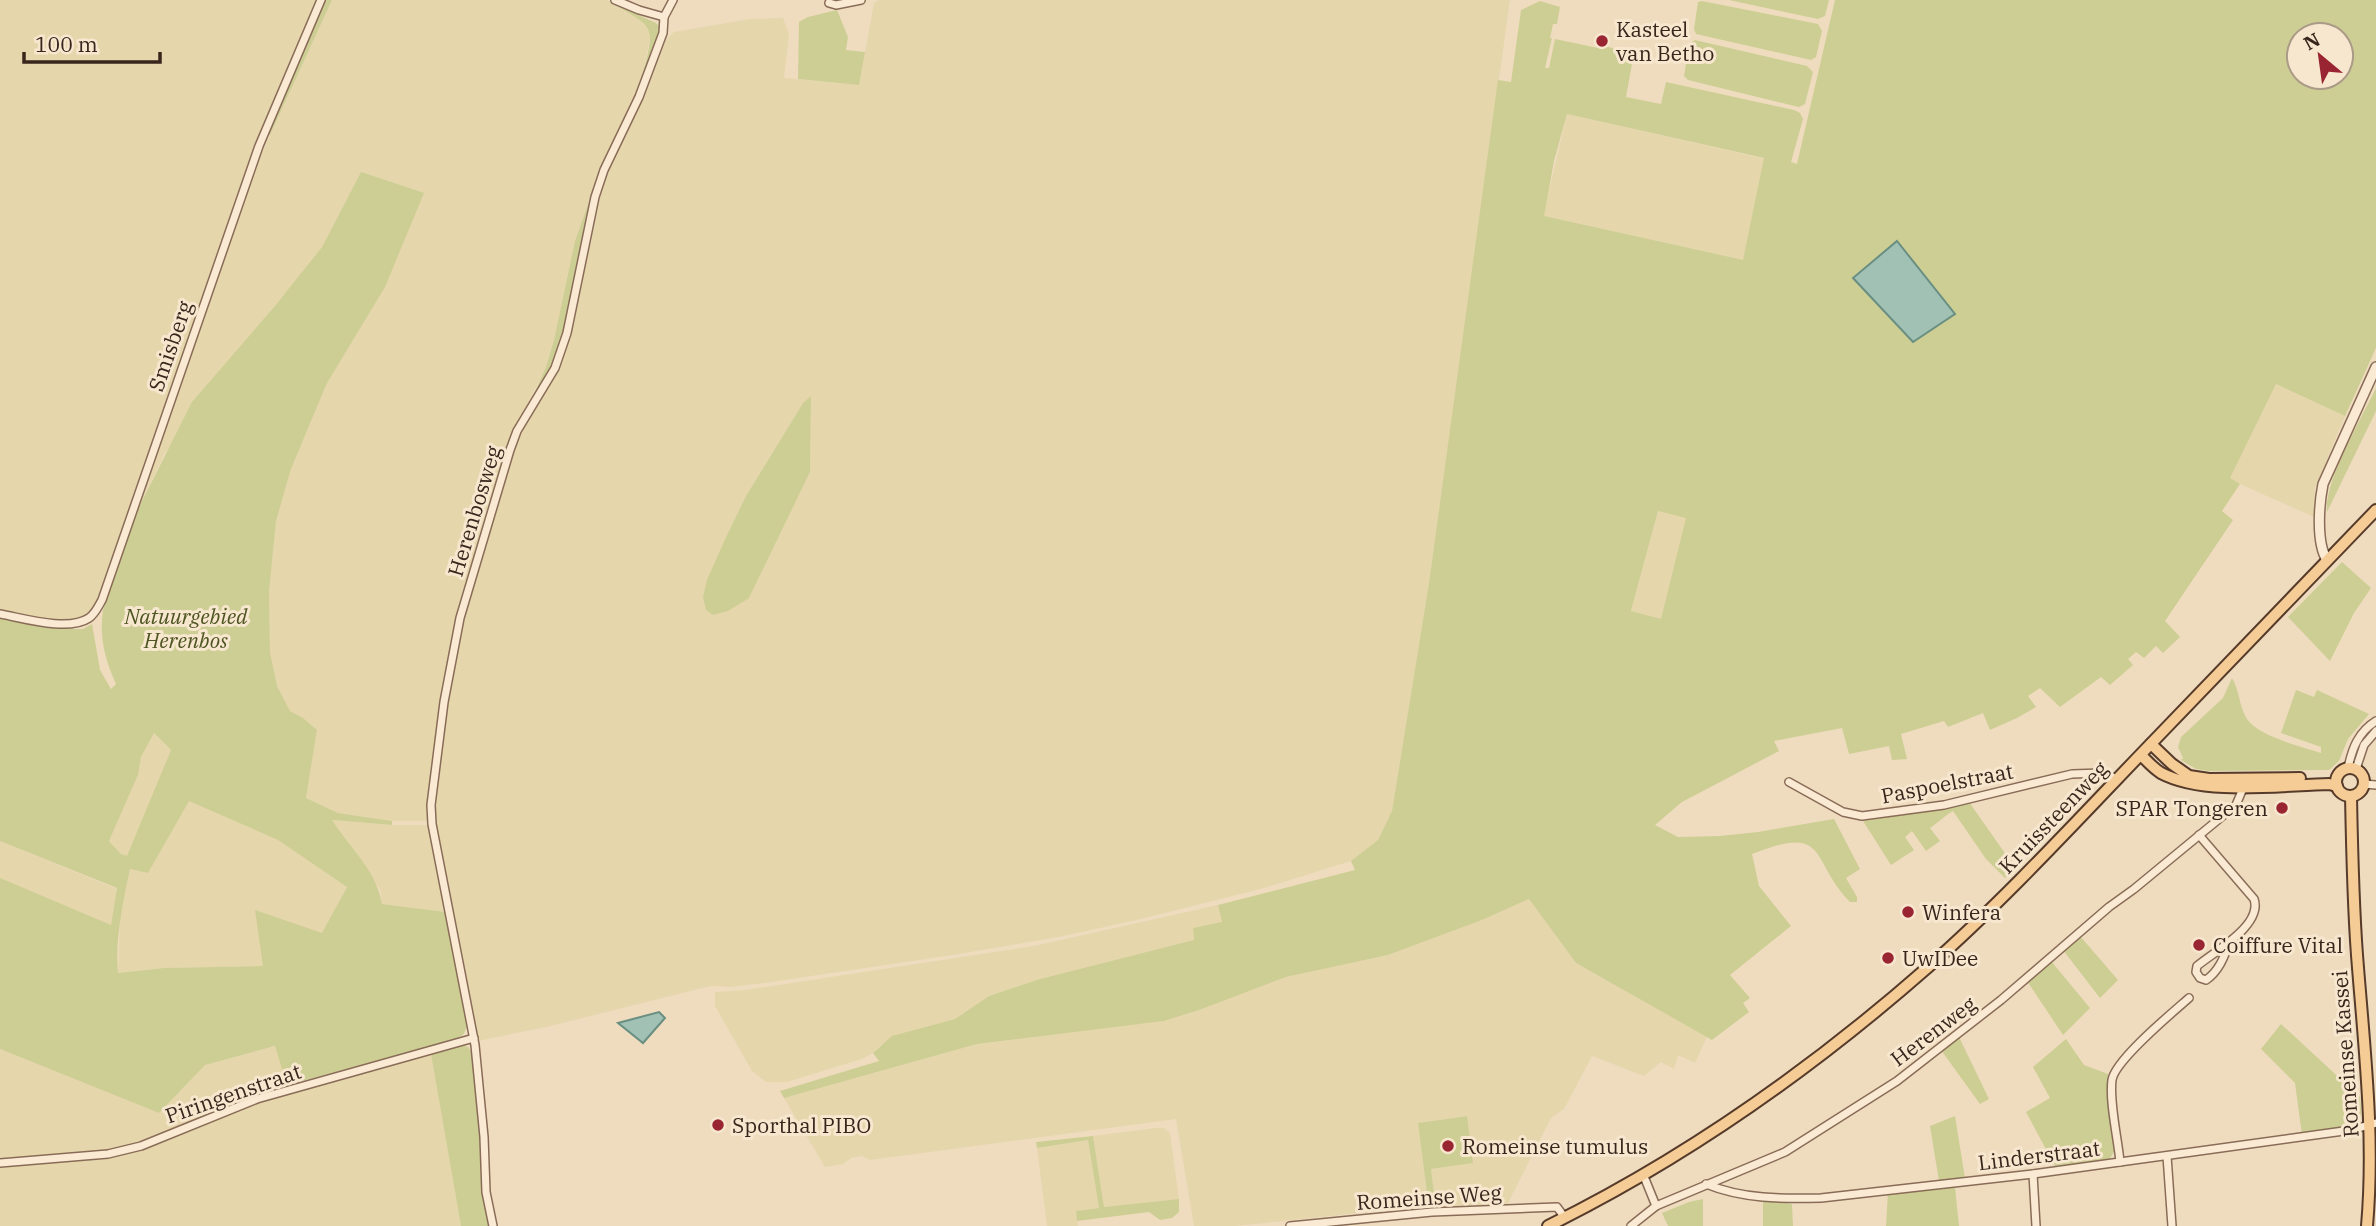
<svg xmlns="http://www.w3.org/2000/svg" width="2376" height="1226" font-family="'IBM Plex Serif',serif">
  <rect width="100%" height="100%" fill="#efdcbf"/>
  <!-- farmland -->
  <g fill="#e5d6ac" fill-rule="evenodd">
    <path d="M0,0h319l-70,166 -142,413 -11,25 -14,14 -13,4 -26,-3 -43,-8z"/>
    <path d="M332,0h274l39,22 6,11 -10,50 -42,88 -24,70 -21,99 -8,27 -35,70 -25,75 -28,101 -10,50 -20,140 1,18h-37l-54,-8 -32,-15 11,-68 -14,-12 -13,-7 -13,-25 -7,-34 -1,-60 7,-71 15,-52 36,-86 34,-211 -39,75 -157,206 -29,60 -2,-2 120,-341z"/>
    <path d="M879,0h631l-81,583 -37,228 -14,29 -27,21 -87,27 -123,31 -82,18 -113,19 -175,26 -40,5 -21,-1 -164,41 -68,14 -43,-218 -2,-16 14,-110 13,-68 54,-181 8,-20 37,-62 18,-59 29,-136 44,-88 16,-43 8,-8 76,-13 33,-1 6,16 -5,44 75,7 15,-82zM811,397l-1,75 -61,126 -22,-63 19,-39 57,-93z"/>
    <path d="M1567,114l198,45 -22,102 -200,-45z"/>
    <path d="M2276,384l69,32 -30,72 -1,29 -85,-38z"/>
    <path d="M1658,511l29,6 -26,103 -30,-8z"/>
    <path d="M154,733l17,17 -43,107 -6,-2 -13,-14 29,-66 3,-18z"/>
    <path d="M188,800l90,40 69,46 -24,47 -60,33 -99,2 -46,5 2,-55 10,-49 18,4z"/>
    <path d="M331,820l61,5h37l16,87 -63,-8 -2,-15z"/>
    <path d="M0,841l117,48 -6,37 -111,-47z"/>
    <path d="M1529,899l47,64 131,74 -12,26 -17,-8 -4,14 -13,-7 -17,14 -52,-20 -28,53 -13,9 -44,87 -71,4 -5,-40 42,-6 -7,-47 -48,7 11,86 -41,1 -153,16h-41l-18,-107 -306,41 -8,-4 -11,2 -8,6 -18,3 -41,-69 193,-54 187,-23 38,-12 84,-32 102,-22 94,-35z"/>
    <path d="M1218,905l4,17 -27,18 -155,39 -51,17 -34,23 -41,11 -33,15 -8,8 -11,6 -75,23h-21l-14,-11 -37,-65v-14l30,-2 289,-44z"/>
    <path d="M276,1046l11,39 -167,63 -79,9 -41,1v-109l159,64 46,-48z"/>
    <path d="M431,1054l30,172h-461v-60l120,-11 144,-55z"/>
    <path d="M1156,1128h8l6,5 9,66 -75,8 -11,-71z"/>
    <path d="M1088,1140l11,68 -23,3 2,15h-31l-10,-78z"/>
  </g>
  <!-- green -->
  <g fill="#cdce93" fill-rule="evenodd">
    <path d="M324,0h8l-62,135 -3,-1z"/>
    <path d="M606,0l50,23 4,4 -19,56c14,-60 18,-53 -35,-83z"/>
    <path d="M1729,0h100l-4,16 -7,3z"/>
    <path d="M1835,0h541v348l-31,68 -69,-32 -46,94 10,6 -18,27 11,9 -68,101 15,16 -17,16 -7,-7 -12,12 -8,-6 -8,7 5,6 -23,20 -9,-8 -41,30 -20,-19 -12,8 8,11 -19,11 -27,12 -7,-17 -35,14 -4,-6 -43,13 6,25 -15,1 -3,-14 -40,8 -7,-26 -68,13 5,10 -97,51 -27,23 23,12 42,-1 38,-4 76,-13 26,50 -14,9 11,19v5h-7c-41,-42 -20,-79 -98,-48l7,32 32,40 -61,49 20,23 -7,5 6,9 -37,28 -136,-77 -47,-64 -47,21 -94,35 -102,22 -84,32 -38,12 -187,23 -193,54 -4,-7 99,-30 -6,-8 19,-17 63,-17 34,-23 51,-17 154,-39 -1,-12 29,-6 -4,-17 137,-35 -4,-9 27,-21 14,-29 37,-228 69,-503 13,2 10,-72 19,-9 20,6 -3,17h-4l-3,14h2l-7,30h4l6,-29 48,10 1,-3 30,7 -8,44 35,7 5,-22 128,28 6,3 3,6 -12,43 6,2zM2299,35h42v42h-42zM1567,114l197,44 -21,102 -199,-44 10,-55zM1658,511l28,7 -25,101 -30,-8z"/>
    <path d="M1702,1l116,23 4,7 -6,26 -5,3 -115,-26 -2,-5 4,-27z"/>
    <path d="M837,10l11,27 -2,13 19,2 -6,33 -61,-6 1,-57 9,-5z"/>
    <path d="M1695,40l112,26 6,6 -8,32 -6,3 -111,-27 -4,-4 5,-32z"/>
    <path d="M361,172l63,21 -39,94 -58,96 -36,86 -15,52 -7,71 1,60 7,34 13,25 13,7 14,12 -11,68 32,15 54,8v4l-60,-5c17,27 45,51 50,84l63,8 23,113 -5,10 -7,4 -169,46 -12,-39 -70,19 -46,48 -159,-64v-171l111,47 6,-37 -117,-47v-226l72,14h11l9,-5 8,46 11,19 5,-5c-11,-24 -17,-47 -13,-74l33,-97 56,-111 83,-96 47,-59zM154,733l17,17 -44,106 -6,-2 -12,-13 29,-66 3,-18zM189,801l89,39 69,47 -25,46 -67,-23 8,56 -99,2 -46,5c-3,-35 5,-70 12,-104l18,4z"/>
    <path d="M591,196l-15,84 -14,56 -11,34 -21,32 16,-35 8,-27 21,-99z"/>
    <path d="M2376,388v23l-49,101c-3,-32 35,-94 49,-124z"/>
    <path d="M811,396l-1,76 -61,126 -21,13 -15,4 -7,-5 -3,-13 4,-17 20,-45 19,-39 57,-93z"/>
    <path d="M2342,562l29,26 -17,25 -24,48 -42,-44z"/>
    <path d="M2232,678c8,13 7,29 15,41 11,17 55,28 74,34v-6l-40,-14 15,-43 18,7 3,-7 52,24 -21,25 -9,22 -10,9 -120,1 -13,-2 -15,-9 2,-2 -5,-11 3,-10 42,-39z"/>
    <path d="M1969,802l47,67 -11,9 -19,-19 -33,-48c-9,5 -14,11 -23,17l10,13 -14,10 -14,-20 -7,6 9,13 -23,15 -28,-44z"/>
    <path d="M2080,936l38,44 -18,18 -37,-48z"/>
    <path d="M2051,961l39,47 -27,27 -36,-54z"/>
    <path d="M2281,1024l79,73c1,13 4,23 -9,30l-49,8 -7,-52 -34,-34z"/>
    <path d="M1959,1037l30,62 -9,5 -39,-54z"/>
    <path d="M2066,1039l18,26 24,9 -1,9 8,67 -6,10 -54,6 -29,-54 24,-14 -17,-31z"/>
    <path d="M460,1045l8,2 5,8 11,135 5,36h-28l-30,-172z"/>
    <path d="M1467,1116l6,47 -42,6 5,40h-7l-11,-86z"/>
    <path d="M1955,1116l10,62 -26,3 -9,-55z"/>
    <path d="M1093,1136l11,71 75,-8v13l-7,6 -12,2 -11,-8 -72,9 -1,-10 23,-3 -11,-68 -51,8 -1,-6z"/>
    <path d="M1955,1187l4,39h-73l2,-34z"/>
    <path d="M1703,1199v27h-35l-6,-13 27,-11z"/>
    <path d="M1763,1200l29,4 1,22h-30z"/>
  </g>
  <!-- water -->
  <g fill="#a2c1b5" stroke="#698f82" stroke-width="2">
    <path d="M1897,241l58,73 -42,28 -60,-64z"/>
    <path d="M659,1012l6,6 -22,25 -25,-20z"/>
  </g>
  <g fill="none" stroke-linecap="round" stroke-linejoin="round">
    <defs>
      <g id="minor">
        <path d="M615,0l24,10 25,7"/>
        <path d="M829,3l7,2 25,-5"/>
        <path d="M0,614c23,4 68,18 89,4 6,-4 9,-11 13,-18l157,-454 62,-146"/>
        <path d="M2348,768c4,-19 10,-36 28,-47"/>
        <path d="M2356,769l8,-24 12,-14"/>
        <path d="M1789,782l54,30 19,4 82,-11 128,-31 30,-1 15,6"/>
        <path d="M2364,784l12,1"/>
        <path d="M2199,835l55,64c9,26 -39,52 -57,67l-1,6 4,6 6,2c13,-9 18,-23 23,-36"/>
        <path d="M2167,1156l5,70"/>
        <path d="M2120,1162c-2,-23 -11,-60 -8,-82 3,-20 60,-67 77,-82"/>
        <path d="M0,1163l108,-9 33,-8 116,-47 217,-61"/>
        <path d="M1643,1174l13,32"/>
        <path d="M2033,1174l3,52"/>
        <path d="M1706,1184c36,15 77,15 115,14l212,-24 318,-44 25,-7"/>
        <path d="M493,1226l-7,-34 -2,-55 -9,-92 -43,-221 -1,-19 13,-103 16,-84 50,-168 7,-19 38,-63 12,-35 28,-136 9,-27 35,-73 24,-64 1,-16 9,-17"/>
        <path d="M1290,1226l142,-14 125,-5 8,11"/>
        <path d="M1631,1226l25,-20 129,-54 112,-71 104,-81 108,-93 25,-18 102,-84 8,-19"/>
      </g>
      <path id="tertiary" d="M2327,560c-11,-17 -8,-56 -4,-76l53,-117"/>
      <g id="primary">
        <path d="M2151,744l21,20 17,12 20,3 91,-1"/>
        <path d="M2141,755c6,6 12,13 20,18 43,23 120,12 168,11l8,2"/>
        <circle cx="2350" cy="782" r="14"/>
        <path d="M2351,796c1,53 2,106 6,159 7,91 18,180 10,271"/>
        <path d="M1548,1226c136,-67 265,-158 379,-258 76,-67 145,-142 215,-215 78,-81 156,-162 234,-243"/>
      </g>
    </defs>
    <!-- minor casing -->
    <use href="#minor" stroke="#896c57" stroke-width="10"/>
    <!-- tertiary casing -->
    <use href="#tertiary" stroke="#896c57" stroke-width="12"/>
    <!-- primary casing -->
    <use href="#primary" stroke="#563b2b" stroke-width="14"/>
    <!-- minor -->
    <use href="#minor" stroke="#faead3" stroke-width="7"/>
    <!-- tertiary -->
    <use href="#tertiary" stroke="#faead3" stroke-width="9"/>
    <!-- primary -->
    <use href="#primary" stroke="#f5cc95" stroke-width="10"/>
  </g>
  <!-- markers -->
  <g fill="#9a2532" stroke="#f7e7cf" stroke-width="2.5">
    <circle cx="1602" cy="41" r="7"/>
    <circle cx="2282" cy="808" r="7"/>
    <circle cx="1908" cy="912" r="7"/>
    <circle cx="2199" cy="945" r="7"/>
    <circle cx="1888" cy="958" r="7"/>
    <circle cx="718" cy="1125" r="7"/>
    <circle cx="1448" cy="1146" r="7"/>
  </g>
  <g text-anchor="middle" dominant-baseline="central" stroke-width="6" stroke-linejoin="round" paint-order="stroke">
    <!-- poi labels -->
    <g font-size="21" fill="#38261c" stroke="#f7e7cf" text-anchor="start">
      <text x="1616" y="29">Kasteel<tspan x="1616" dy="24">van Betho</tspan></text>
      <text x="2268" y="808" text-anchor="end">SPAR Tongeren</text>
      <text x="1922" y="912">Winfera</text>
      <text x="2213" y="945">Coiffure Vital</text>
      <text x="1902" y="958">UwIDee</text>
      <text x="732" y="1125">Sporthal PIBO</text>
      <text x="1462" y="1146">Romeinse tumulus</text>
    </g>
    <!-- street labels -->
    <g font-size="21" fill="#38261c" stroke="#f7e7cf">
      <text transform="translate(170 346) rotate(-71)">Smisberg</text>
      <text transform="translate(474 511) rotate(-73)">Herenbosweg</text>
      <text transform="translate(1947 783) rotate(-11)">Paspoelstraat</text>
      <text transform="translate(2053 817) rotate(-46)">Kruissteenweg</text>
      <text transform="translate(1933 1031) rotate(-37)">Herenweg</text>
      <text transform="translate(2345 1054) rotate(-94)">Romeinse Kassei</text>
      <text transform="translate(233 1093) rotate(-19)">Piringenstraat</text>
      <text transform="translate(2039 1155) rotate(-7)">Linderstraat</text>
      <text transform="translate(1429 1197) rotate(-4)">Romeinse Weg</text>
    </g>
    <!-- park labels -->
    <g font-size="21" font-style="italic" fill="#4e5522" stroke="#f7e7cf">
      <text x="186" y="616">Natuurgebied<tspan x="186" dy="24">Herenbos</tspan></text>
    </g>
  </g>
  <!-- north arrow -->
  <g transform="translate(2320 56) rotate(331)"><circle r="33" fill="#f7e7cf" stroke="#ab9a87" stroke-width="2"/>
  <path d="M0-5L12 26L0 18L-12 26Z" fill="#9a2532"/>
  <text y="-10" font-size="19" font-weight="bold" text-anchor="middle" fill="#38261c">N</text>
  </g>
  <!-- scale -->
  <path d="M24 52v10h136v-10" fill="none" stroke="#38261c" stroke-width="3.5"/>
  <text x="35" y="52" font-size="21" fill="#38261c" stroke="#f7e7cf" stroke-width="5" paint-order="stroke">100 m</text>
</svg>
